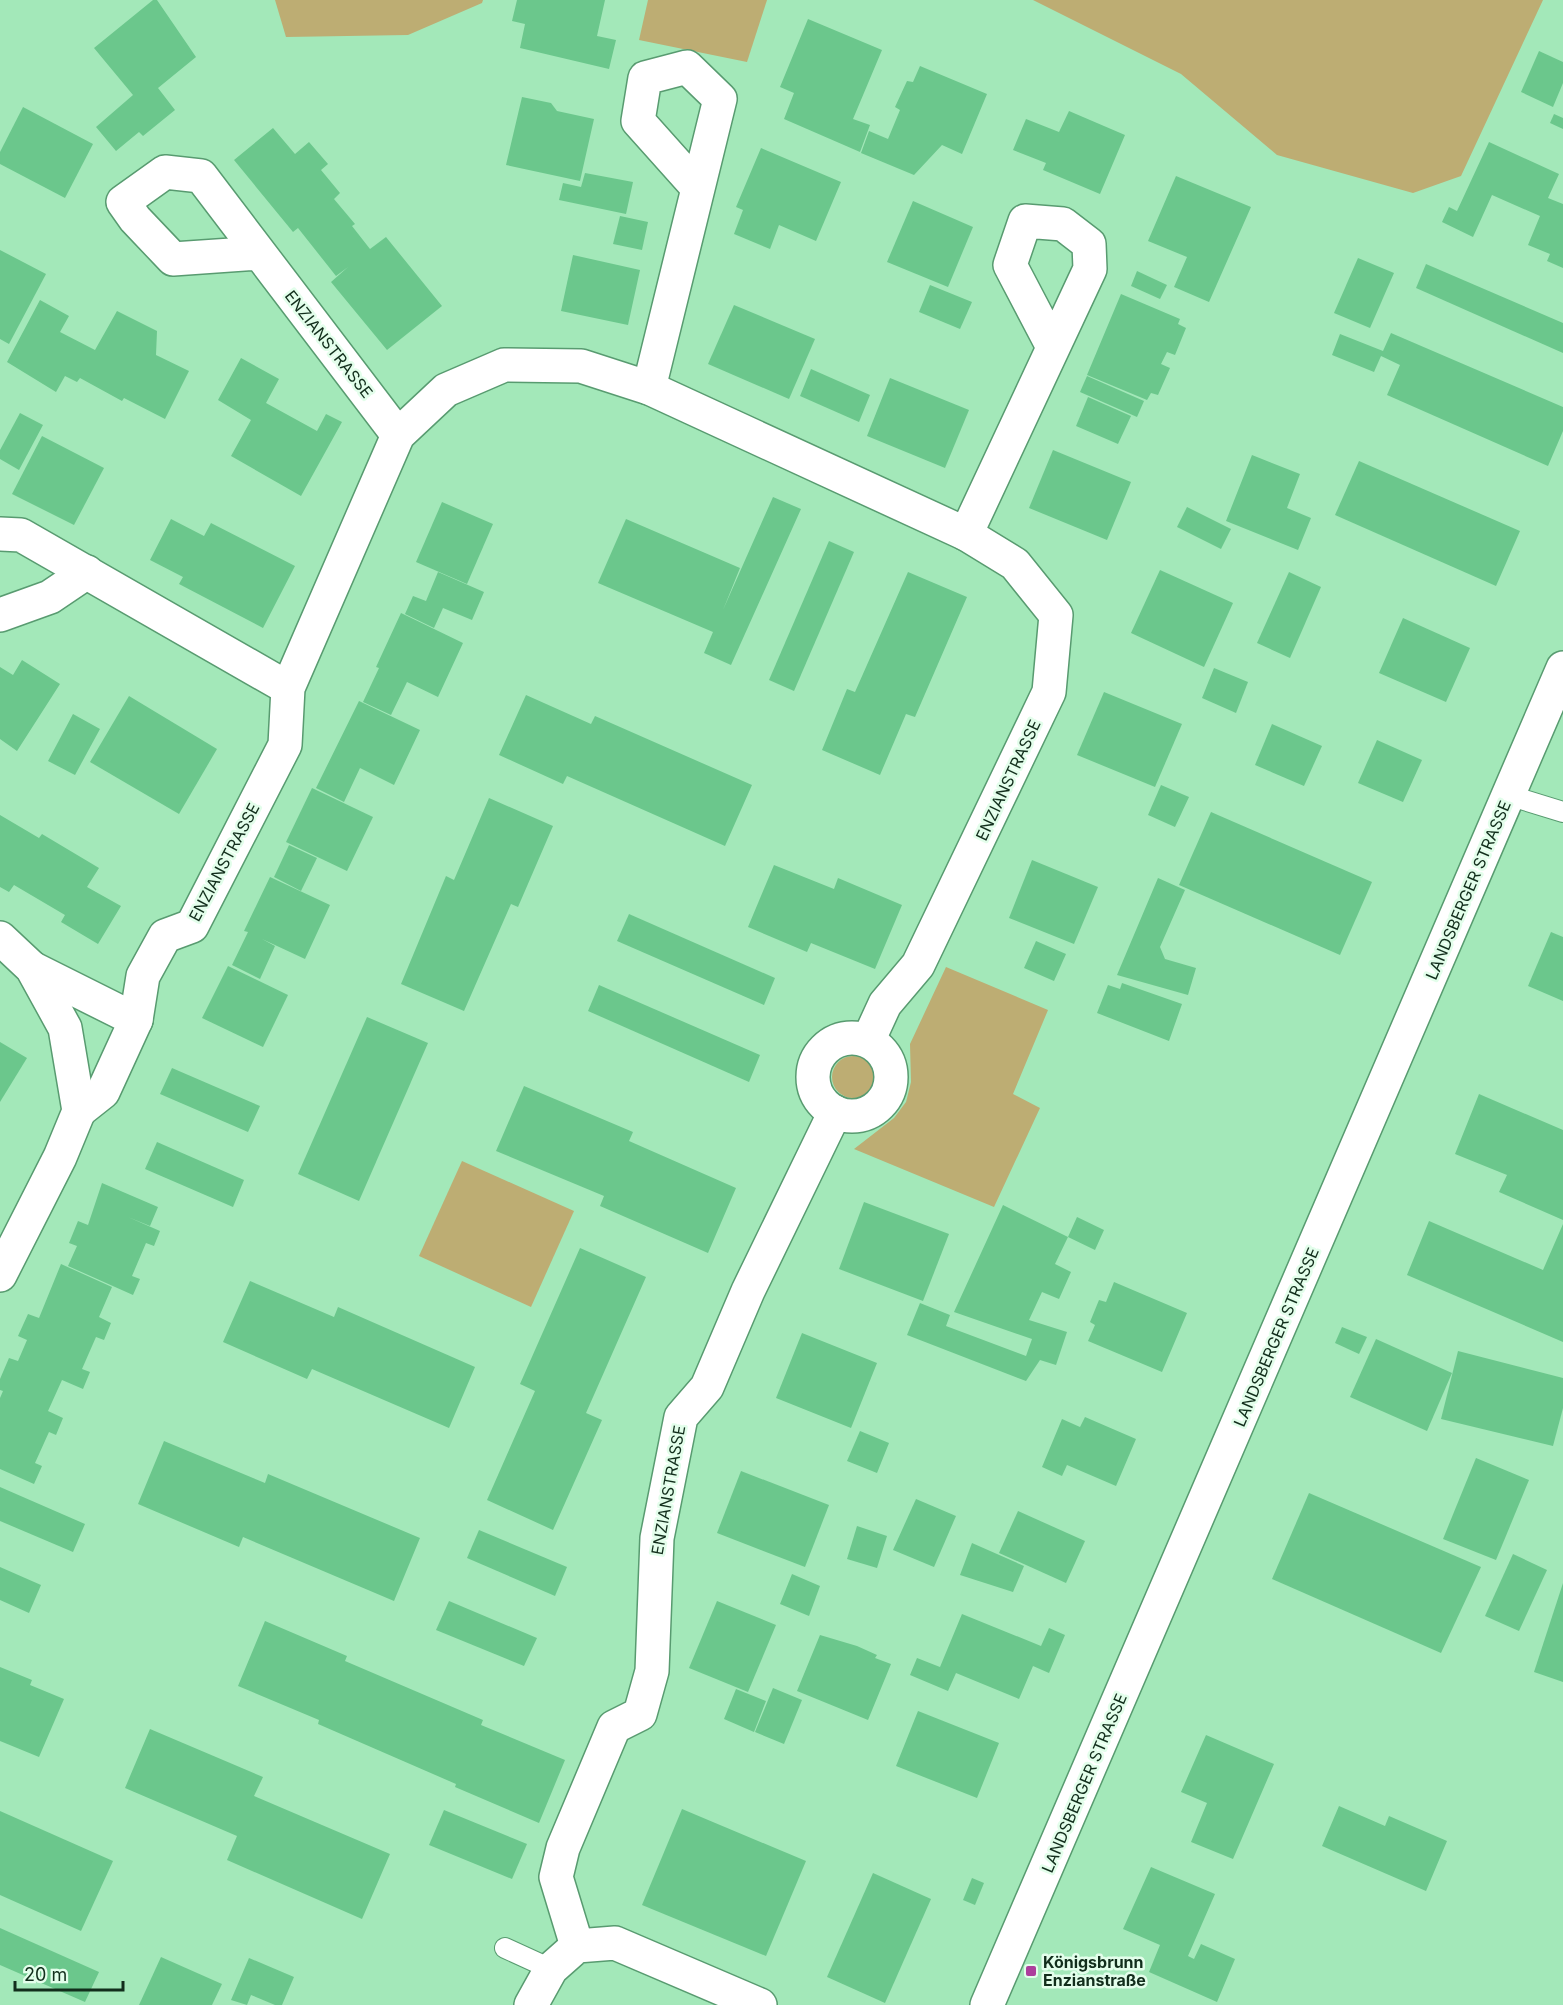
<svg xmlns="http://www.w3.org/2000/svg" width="1563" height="2005" font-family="Inter,sans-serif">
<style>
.green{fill:#bdad73}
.building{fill:#6bc78c}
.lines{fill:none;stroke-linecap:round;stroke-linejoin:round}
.lane-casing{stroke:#589b70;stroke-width:22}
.street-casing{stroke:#589b70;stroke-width:36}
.secondary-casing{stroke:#589b70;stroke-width:36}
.lane{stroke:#fff;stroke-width:20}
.street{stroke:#fff;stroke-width:33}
.secondary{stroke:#fff;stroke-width:33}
.poi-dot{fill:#ac3e9c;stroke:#e3feeb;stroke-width:2}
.labels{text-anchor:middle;stroke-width:5;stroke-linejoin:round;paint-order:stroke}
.street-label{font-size:16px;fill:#122e1c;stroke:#e3feeb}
.poi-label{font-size:16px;font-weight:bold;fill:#122e1c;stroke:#e3feeb;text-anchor:start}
</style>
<rect width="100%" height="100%" fill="#a3e8b9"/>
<g class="green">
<polygon points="275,0 483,0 482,3 408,35 286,37"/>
<polygon points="648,0 767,0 747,62 639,40"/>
<polygon points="1033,0 1543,0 1461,176 1413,193 1277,155 1181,74"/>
<polygon points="946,967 1048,1010 1013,1094 1040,1108 994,1207 854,1149 894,1118 906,1102 911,1082 910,1044"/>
<circle cx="853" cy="1077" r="21"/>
<polygon points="462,1161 574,1211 531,1307 419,1256"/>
</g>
<g class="building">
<polygon points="153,0 157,0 196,57 158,88 175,110 143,136 139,132 116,151 96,127 133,95 94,48"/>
<polygon points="517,0 605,0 597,36 616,40 609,69 520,48 525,24 512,21"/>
<polygon points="808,19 882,50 853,119 870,125 860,152 784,119 794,93 780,87"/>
<polygon points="1539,51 1563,62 1563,83 1553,107 1521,92"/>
<polygon points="920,66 987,94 962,154 942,145 914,175 861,153 869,131 888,139 900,110 895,107 907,81 913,82"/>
<polygon points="522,97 551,103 557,111 594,119 580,181 506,165"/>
<polygon points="23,107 93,144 65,198 0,164 0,152"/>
<polygon points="1069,111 1125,135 1100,194 1043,170 1046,163 1013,150 1026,119 1059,132"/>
<polygon points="1554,114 1563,118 1563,129 1550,123"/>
<polygon points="273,128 295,154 309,142 328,164 321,170 340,193 334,199 355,224 352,226 370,249 386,237 442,306 387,350 331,282 348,267 336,276 298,228 293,232 234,160"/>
<polygon points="1489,142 1559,174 1548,198 1563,204 1563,268 1547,261 1550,254 1528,245 1540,216 1492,195 1473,237 1442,222 1449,207 1457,211"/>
<polygon points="761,148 841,182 816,241 779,225 770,249 734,234 743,210 736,207"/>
<polygon points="585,173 633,182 626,214 559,200 563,183 581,187"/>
<polygon points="1176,176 1251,207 1209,302 1174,287 1187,257 1148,241"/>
<polygon points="913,201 973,227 948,287 887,262"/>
<polygon points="620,216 648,222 642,250 613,244"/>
<polygon points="0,250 46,274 9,344 0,339"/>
<polygon points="573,255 640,270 628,325 561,311"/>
<polygon points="1358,258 1394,273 1370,328 1334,313"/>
<polygon points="1426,264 1563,323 1563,353 1416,288"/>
<polygon points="1137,271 1167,285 1160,299 1131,286"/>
<polygon points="930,285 972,302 960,329 919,312"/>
<polygon points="1121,294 1180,319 1178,324 1186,328 1175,355 1167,352 1161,364 1170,368 1158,395 1151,393 1147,400 1087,375"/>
<polygon points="40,300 69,316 60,332 95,350 117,311 157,331 156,355 189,371 165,419 124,398 122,401 80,378 77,382 65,376 56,392 7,362"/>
<polygon points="734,305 815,339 789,399 708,364"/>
<polygon points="1391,333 1563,407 1563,431 1548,466 1387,395 1400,365 1381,356 1374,372 1332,355 1340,334 1383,351"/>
<polygon points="241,358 279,379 266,403 317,431 326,414 342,422 301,496 231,456 251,420 218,400"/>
<polygon points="811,369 870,395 859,422 800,396"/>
<polygon points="1087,376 1144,401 1137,417 1080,392"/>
<polygon points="890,378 969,410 945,468 867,436"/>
<polygon points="1088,397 1131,416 1118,444 1076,426"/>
<polygon points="20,413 43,425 19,470 0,459 0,450"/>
<polygon points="42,436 104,468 74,525 12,494"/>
<polygon points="1053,450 1131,482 1107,540 1029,508"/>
<polygon points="1252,455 1300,474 1287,508 1311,518 1298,550 1226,521"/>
<polygon points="1359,461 1520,531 1496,586 1335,515"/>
<polygon points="773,497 801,509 731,665 704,653 713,632 598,583 626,519 740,568 723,610"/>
<polygon points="442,502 493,524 467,584 416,562"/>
<polygon points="1187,507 1231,529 1221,549 1177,527"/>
<polygon points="171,519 204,536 211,523 295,566 263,628 179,584 183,577 150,560"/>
<polygon points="829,541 854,552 794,691 769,680"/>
<polygon points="1160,570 1233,603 1204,667 1131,633"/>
<polygon points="438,572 484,592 472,620 443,608 434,628 405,614 413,596 426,601"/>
<polygon points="908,572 967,597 915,717 906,714 880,775 822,750 847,689 855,692"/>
<polygon points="1289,572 1321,587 1290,658 1257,643"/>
<polygon points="401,613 463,643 438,697 407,682 391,715 363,702 379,668 376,667"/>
<polygon points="1403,618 1470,648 1446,702 1379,673"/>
<polygon points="22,660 60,684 17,751 0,739 0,667 13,675"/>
<polygon points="1214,668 1248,682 1236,713 1202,698"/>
<polygon points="1104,692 1182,724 1155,787 1077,755"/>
<polygon points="526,695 591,724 595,716 752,785 725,846 567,776 563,784 499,755"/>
<polygon points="129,696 217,749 179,814 90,762"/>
<polygon points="359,701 420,730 394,785 360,768 344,802 316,788"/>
<polygon points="73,714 100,729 75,775 48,761"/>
<polygon points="1272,724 1322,746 1304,786 1255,765"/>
<polygon points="1377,740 1422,760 1403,802 1358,783"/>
<polygon points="1161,785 1189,797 1175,827 1148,815"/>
<polygon points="312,788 373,817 347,871 286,842"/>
<polygon points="489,798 553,826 518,907 511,904 464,1011 401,984 446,876 454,880"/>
<polygon points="1211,812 1372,882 1340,955 1179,885"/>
<polygon points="0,815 39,838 42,834 99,868 87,887 121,906 98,944 61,922 65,915 14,885 9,892 0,887"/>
<polygon points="289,845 317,858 301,891 274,877"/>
<polygon points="1032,860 1098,887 1074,944 1009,918"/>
<polygon points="774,865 834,889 838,878 902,905 875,969 811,943 807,952 748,927"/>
<polygon points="270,877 330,905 305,959 262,939 275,946 260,979 232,965 248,932 244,931"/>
<polygon points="1158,878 1185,890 1160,947 1165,959 1196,968 1188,995 1117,975"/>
<polygon points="629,914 775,978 764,1005 617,941"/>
<polygon points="1551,932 1563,937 1563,1001 1528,986"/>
<polygon points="1036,941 1066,954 1054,981 1024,968"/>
<polygon points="228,966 288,995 263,1047 202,1018"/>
<polygon points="1122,983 1182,1004 1169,1041 1097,1013 1108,985 1120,989"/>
<polygon points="599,985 760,1055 749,1082 588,1011"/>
<polygon points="367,1017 428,1043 359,1201 298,1174"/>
<polygon points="0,1042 27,1058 0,1102"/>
<polygon points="172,1068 260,1106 248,1132 160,1094"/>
<polygon points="524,1086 633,1132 629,1141 736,1188 708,1253 600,1206 604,1196 496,1151"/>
<polygon points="1479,1094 1563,1130 1563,1220 1499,1192 1507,1175 1455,1154"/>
<polygon points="157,1142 244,1180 233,1207 145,1169"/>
<polygon points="102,1183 158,1207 150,1226 128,1217 160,1231 154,1246 146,1243 132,1276 140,1279 133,1295 68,1266 77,1246 69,1243 78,1221 88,1225"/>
<polygon points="864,1202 949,1234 923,1301 839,1269"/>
<polygon points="1003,1205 1068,1237 1077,1217 1104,1230 1095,1250 1068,1237 1055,1264 1071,1272 1059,1299 1042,1292 1029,1320 1067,1332 1056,1365 1040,1360 1026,1381 907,1335 920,1303 950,1315 946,1326 1026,1356 1032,1339 954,1312"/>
<polygon points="1429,1221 1543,1270 1563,1224 1563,1342 1407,1275"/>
<polygon points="580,1248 646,1277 586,1413 602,1420 553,1530 487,1500 535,1391 520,1384"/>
<polygon points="61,1264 112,1287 99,1317 111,1323 104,1340 96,1337 82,1369 90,1372 83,1389 62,1380 48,1411 63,1418 56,1435 49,1432 35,1463 42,1466 34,1484 0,1469 0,1398 3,1391 0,1390 0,1379 9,1358 18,1361 27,1340 18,1336 28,1314 39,1318"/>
<polygon points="250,1281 334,1317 338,1307 475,1367 449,1428 312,1369 307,1379 223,1342"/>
<polygon points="1114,1282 1187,1313 1162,1372 1088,1341 1095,1325 1090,1322 1099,1300 1106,1302"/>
<polygon points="1342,1327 1367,1337 1359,1354 1335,1343"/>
<polygon points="802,1333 877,1363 851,1428 776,1398"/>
<polygon points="1376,1339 1452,1373 1427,1431 1350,1397"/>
<polygon points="1458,1351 1563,1378 1563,1408 1553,1446 1441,1419"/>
<polygon points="1085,1417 1136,1439 1116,1486 1067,1465 1062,1476 1042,1467 1062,1419 1080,1427"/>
<polygon points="860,1431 889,1443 877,1473 847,1461"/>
<polygon points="164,1441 265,1483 268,1474 420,1538 394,1601 243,1537 239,1547 138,1504"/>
<polygon points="1476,1458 1529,1480 1496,1560 1443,1539"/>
<polygon points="741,1471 829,1505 805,1567 717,1533"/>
<polygon points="0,1487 85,1524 73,1552 0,1521"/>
<polygon points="1309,1493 1481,1567 1441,1653 1272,1579"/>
<polygon points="916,1499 956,1516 934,1567 893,1550"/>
<polygon points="1018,1511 1085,1541 1066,1583 999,1553"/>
<polygon points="857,1526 887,1536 877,1568 847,1559"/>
<polygon points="479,1530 567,1567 555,1596 467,1558"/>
<polygon points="972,1543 1024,1566 1013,1592 960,1575"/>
<polygon points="1513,1554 1547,1570 1519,1631 1485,1616"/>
<polygon points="0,1567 41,1585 29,1613 0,1600"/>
<polygon points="792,1574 820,1586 809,1616 780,1604"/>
<polygon points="1563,1583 1563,1682 1534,1672"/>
<polygon points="449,1601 537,1638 524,1666 436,1630"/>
<polygon points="717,1601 776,1625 748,1692 689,1668"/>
<polygon points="962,1614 1041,1646 1049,1628 1065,1635 1049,1673 1033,1666 1019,1699 956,1673 948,1691 910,1675 917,1658 940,1667"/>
<polygon points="265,1621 347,1656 345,1661 483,1720 481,1725 565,1760 539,1823 455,1787 456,1784 318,1724 319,1720 238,1686"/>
<polygon points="820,1635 857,1646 877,1655 875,1658 891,1664 868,1720 797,1691"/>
<polygon points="0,1667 32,1680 30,1685 64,1699 39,1757 0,1741"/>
<polygon points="773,1688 802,1700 784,1744 755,1732"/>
<polygon points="736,1689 766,1701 754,1732 724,1719"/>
<polygon points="918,1711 999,1743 977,1798 896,1766"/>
<polygon points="150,1729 263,1777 254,1796 390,1854 362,1919 227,1860 237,1836 125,1788"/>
<polygon points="1206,1735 1274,1764 1233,1859 1191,1842 1207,1803 1181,1792"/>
<polygon points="1339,1806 1385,1826 1389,1816 1447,1841 1426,1891 1322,1846"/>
<polygon points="682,1809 806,1861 766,1956 642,1905"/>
<polygon points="444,1810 527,1844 512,1879 429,1845"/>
<polygon points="0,1811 113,1861 81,1931 0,1895"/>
<polygon points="1151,1867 1215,1894 1188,1956 1194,1959 1201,1944 1235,1959 1217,2002 1149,1972 1160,1945 1123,1929"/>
<polygon points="873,1873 931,1899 885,2003 827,1977"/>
<polygon points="972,1878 984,1883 975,1905 963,1900"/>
<polygon points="0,1928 99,1972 85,2002 0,1965"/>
<polygon points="161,1957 222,1984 212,2005 139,2005"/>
<polygon points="249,1958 294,1977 282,2005 275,2005 251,1995 247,2005 231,2000"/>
</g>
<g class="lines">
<defs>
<g id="lane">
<polyline points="1508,795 1563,812"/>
<polyline points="505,1948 551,1969"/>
</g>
<g id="street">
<polyline points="259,253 173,259 135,219 123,202 165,172 201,176 398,435"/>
<polyline points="649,388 720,99 687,67 645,78 638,121 697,187"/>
<polyline points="0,534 21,535 288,688"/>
<polyline points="966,534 1090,269 1089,244 1063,224 1025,221 1010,265 1053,347"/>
<polyline points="0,615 50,597 87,572"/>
<polyline points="0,938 32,968 65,1028 79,1111 60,1157 0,1275"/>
<polyline points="32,968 136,1020 103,1092 79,1111"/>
<polyline points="136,1020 143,976 165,936 192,926 285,745 288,688 398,435 446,390 504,365 581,366 649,388 966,534 1015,564 1056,615 1049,692 918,965 885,1004 868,1041"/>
<circle cx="852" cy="1077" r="39"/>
<polyline points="577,1946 556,1877 563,1848 614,1727 640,1714 652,1671 657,1538 681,1417 707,1387 748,1291 835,1112"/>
<polyline points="531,2005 551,1969 577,1946 615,1943 760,2005"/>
</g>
<polyline id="secondary" points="987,2005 1563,668"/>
</defs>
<use href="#lane" class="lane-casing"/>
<use href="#street" class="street-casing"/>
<use href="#secondary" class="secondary-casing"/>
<use href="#lane" class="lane"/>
<use href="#street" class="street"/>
<use href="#secondary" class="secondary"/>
</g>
<rect class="poi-dot" x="1025" y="1965" width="12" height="12" rx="3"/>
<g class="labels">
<g class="street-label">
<text transform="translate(329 344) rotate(52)" y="6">ENZIANSTRASSE</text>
<text transform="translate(1008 780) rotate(-65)" y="6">ENZIANSTRASSE</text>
<text transform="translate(224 862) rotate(-62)" y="6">ENZIANSTRASSE</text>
<text transform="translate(1468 890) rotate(-67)" y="6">LANDSBERGER STRASSE</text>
<text transform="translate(1276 1337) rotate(-67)" y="6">LANDSBERGER STRASSE</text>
<text transform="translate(668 1490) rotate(-80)" y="6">ENZIANSTRASSE</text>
<text transform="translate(1084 1783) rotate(-67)" y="6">LANDSBERGER STRASSE</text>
</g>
<g class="poi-label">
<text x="1043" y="1968">Königsbrunn<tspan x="1043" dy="18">Enzianstraße</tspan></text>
</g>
</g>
<path d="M15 1981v9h108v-9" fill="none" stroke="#122e1c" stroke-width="3"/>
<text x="24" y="1981" font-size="18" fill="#122e1c" stroke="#e3feeb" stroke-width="4.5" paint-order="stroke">20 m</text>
</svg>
